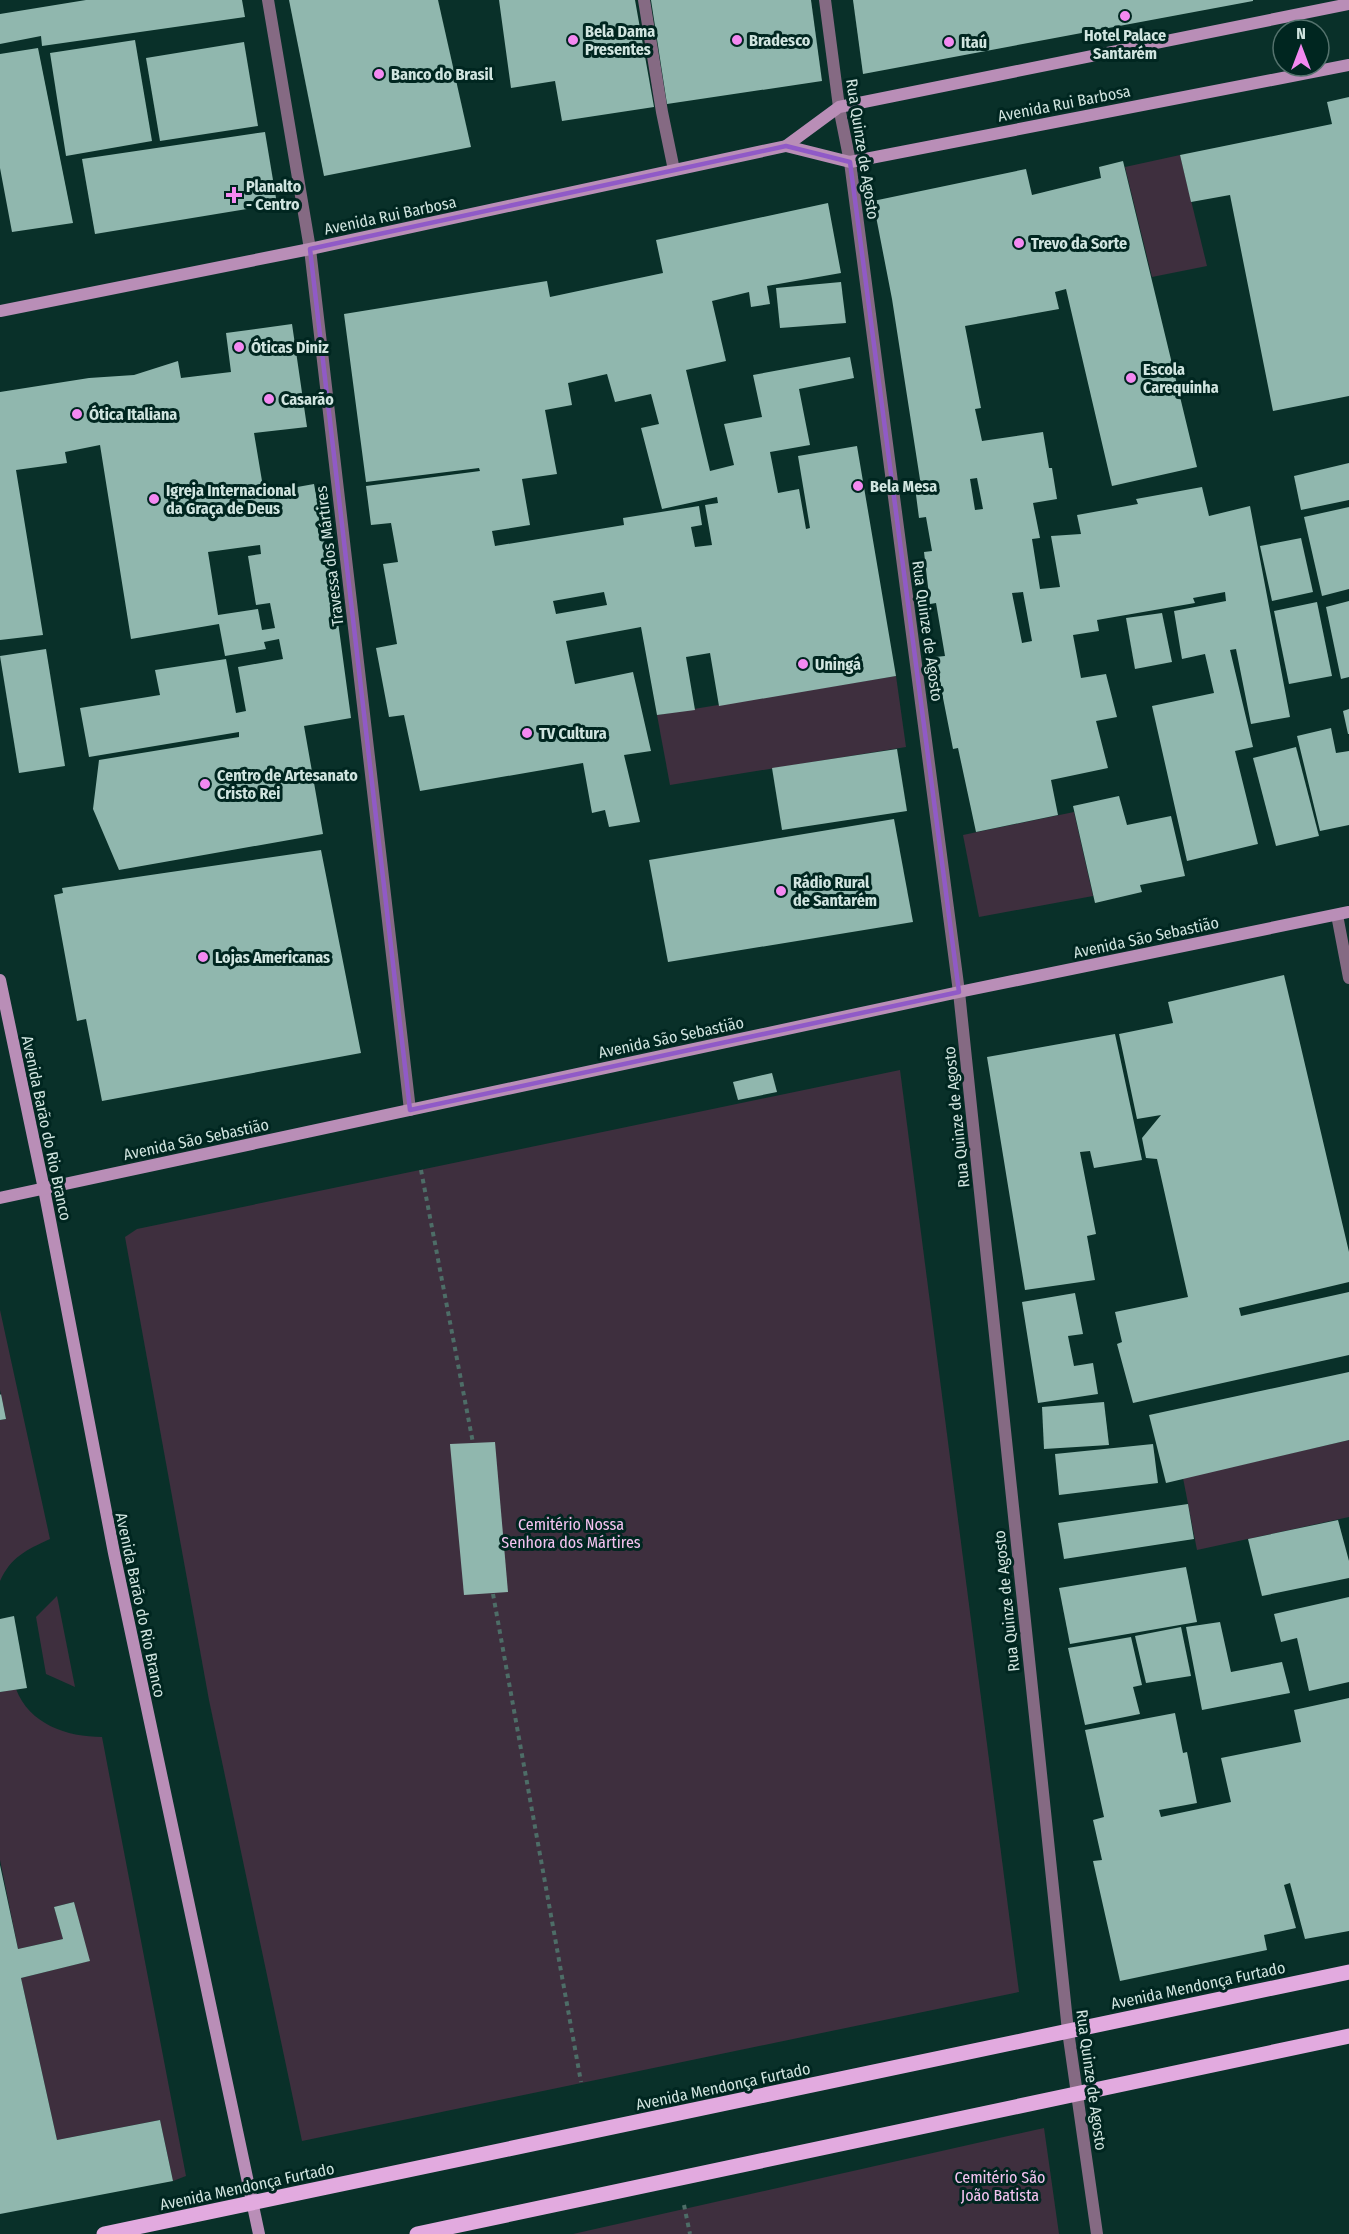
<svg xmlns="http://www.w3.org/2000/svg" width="1349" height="2234" font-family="'Fira Sans Condensed',sans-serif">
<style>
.green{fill:#3e2f3e}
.building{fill:#90b7ae;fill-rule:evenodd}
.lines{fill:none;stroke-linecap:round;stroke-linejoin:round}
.path{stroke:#4d6d67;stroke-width:4;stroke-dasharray:4.5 4.5;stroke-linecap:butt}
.service{stroke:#856a83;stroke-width:12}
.minor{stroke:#856a83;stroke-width:12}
.tertiary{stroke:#856a83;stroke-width:12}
.secondary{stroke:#b98eb7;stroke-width:12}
.primary{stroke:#e2aadf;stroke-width:15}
.marked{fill:none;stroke:#905ac7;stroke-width:4.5;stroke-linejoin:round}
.poi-dot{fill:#f389f1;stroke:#002620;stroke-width:2}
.labels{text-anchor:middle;stroke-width:6;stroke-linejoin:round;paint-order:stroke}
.poi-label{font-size:16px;font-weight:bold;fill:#d1e5e0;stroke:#002620;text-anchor:start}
.street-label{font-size:16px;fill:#d1e5e0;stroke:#002620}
.park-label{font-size:16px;fill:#f4c3f1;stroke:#002620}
</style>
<rect width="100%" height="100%" fill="#093029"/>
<g class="green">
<polygon points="1180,155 1207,266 1152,277 1125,167"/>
<polygon points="896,676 906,747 670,785 657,715"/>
<polygon points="1074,812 1093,896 979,917 963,835"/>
<polygon points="900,1070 1019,1992 302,2141 209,1700 125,1237 137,1229"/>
<path d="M 0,1310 L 50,1539 C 26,1550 11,1557 0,1581 L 0,1420 L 6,1419 L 0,1390 Z"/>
<polygon points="1349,1440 1349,1517 1197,1550 1183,1478"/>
<polygon points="57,1596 75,1687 46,1674 36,1617"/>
<path d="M 16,1689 C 29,1724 67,1737 102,1737 L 186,2176 L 173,2181 L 160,2120 L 57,2140 L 21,1978 L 89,1961 L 74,1902 L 54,1907 L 63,1939 L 18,1949 L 0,1860 L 0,1692 Z"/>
<polygon points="1044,2128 1059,2234 573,2234"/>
</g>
<g class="building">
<polygon points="86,0 242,0 245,17 42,46 41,36 0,44 0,14"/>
<polygon points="289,0 438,0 471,147 324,176"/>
<polygon points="499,0 635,0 654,107 562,121 555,81 511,88"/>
<polygon points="651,0 811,0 822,81 667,104"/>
<polygon points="853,0 1253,0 1253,1 863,74"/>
<polygon points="135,40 152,141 66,156 50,53"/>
<polygon points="244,42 258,126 160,141 146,58"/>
<polygon points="38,48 73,223 12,232 0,168 0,54"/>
<polygon points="1349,97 1349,396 1273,411 1230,195 1191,202 1180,155 1332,124 1327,102"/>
<polygon points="265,132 277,204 95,234 82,159"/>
<path d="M 1123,161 L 1197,467 L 1112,486 L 1066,289 L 1055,292 L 1059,309 L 965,326 L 981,408 L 975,409 L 982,441 L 1043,432 L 1049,468 L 1052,468 L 1057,499 L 1033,503 L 1040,538 L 1032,539 L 1040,589 L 1060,587 L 1051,536 L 1081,534 L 1077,515 L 1138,504 L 1136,499 L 1202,487 L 1209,516 L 1250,506 L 1290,717 L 1251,724 L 1236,649 L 1230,650 L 1253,747 L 1235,751 L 1258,844 L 1187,861 L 1152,706 L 1214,693 L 1205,654 L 1182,659 L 1174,611 L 1226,601 L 1225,592 L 1193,598 L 1195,603 L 1097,620 L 1099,631 L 1073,635 L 1081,678 L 1106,674 L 1117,717 L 1096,721 L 1108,768 L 1051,780 L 1058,815 L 976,832 L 958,748 L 953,749 L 935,657 L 945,656 L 936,603 L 930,604 L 924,552 L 932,551 L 926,517 L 919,518 L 915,487 L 921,486 L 892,299 L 873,201 L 1026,169 L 1032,195 L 1101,178 L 1099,167 ZM 977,478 L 983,509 L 975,510 L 970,479 ZM 1023,592 L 1032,641 L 1022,643 L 1012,593 Z"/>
<path d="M 828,203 L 841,273 L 767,286 L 770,304 L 751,307 L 749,292 L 712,301 L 726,361 L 686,370 L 710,471 L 734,465 L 724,424 L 762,417 L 753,375 L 850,357 L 854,378 L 799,389 L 810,445 L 770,452 L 778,493 L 799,489 L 806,529 L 810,528 L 798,456 L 857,446 L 896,676 L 719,706 L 710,653 L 686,657 L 695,710 L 657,715 L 641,627 L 566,641 L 575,684 L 633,672 L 651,751 L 624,755 L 640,822 L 609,827 L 605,810 L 592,813 L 583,763 L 420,791 L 404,715 L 389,717 L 376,648 L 397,644 L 383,564 L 398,562 L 391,523 L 371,525 L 366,486 L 480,471 L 479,468 L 366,482 L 344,314 L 547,281 L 550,297 L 663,273 L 656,240 ZM 607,374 L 615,402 L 651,394 L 659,424 L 641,428 L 662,509 L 717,497 L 718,503 L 705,505 L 712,545 L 695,547 L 691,527 L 702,525 L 699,506 L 623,518 L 624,525 L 495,546 L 492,531 L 530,525 L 522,479 L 557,474 L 545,410 L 572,405 L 568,383 ZM 604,592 L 607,605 L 556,614 L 553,601 Z"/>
<polygon points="841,282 846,323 780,328 776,288"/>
<path d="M 292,324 L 307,427 L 254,433 L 264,493 L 314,484 L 334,592 L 351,718 L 304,726 L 323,834 L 119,870 L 93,809 L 99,760 L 239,737 L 239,732 L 89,757 L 80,708 L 160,695 L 155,670 L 226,659 L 236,713 L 246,711 L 238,667 L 283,659 L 279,639 L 264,642 L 266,649 L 225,656 L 219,624 L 131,639 L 100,445 L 65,452 L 67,463 L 16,470 L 43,635 L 0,640 L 0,392 L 89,378 L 134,375 L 178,361 L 181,378 L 231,372 L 226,333 ZM 260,545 L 261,554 L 248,556 L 256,605 L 270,603 L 275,628 L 262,630 L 258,609 L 218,615 L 208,552 Z"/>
<polygon points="1349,463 1349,500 1301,510 1294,476"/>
<polygon points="1349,507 1349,589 1322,596 1304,517"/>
<polygon points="1301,538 1313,592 1272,601 1260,546"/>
<polygon points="1349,601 1349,677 1341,679 1326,607"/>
<polygon points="1317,602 1332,676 1289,684 1274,611"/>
<polygon points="1162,613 1172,662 1135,669 1126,618"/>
<polygon points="46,649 65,766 19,773 0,656"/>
<polygon points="1349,709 1349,734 1348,734 1343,711"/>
<polygon points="1331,728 1336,753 1349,751 1349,825 1320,831 1297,736"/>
<polygon points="1296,747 1319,836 1276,846 1253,758"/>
<polygon points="897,749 907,811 782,830 772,768"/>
<polygon points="1119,796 1127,825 1171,816 1185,876 1140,885 1142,892 1095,903 1073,806"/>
<polygon points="894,819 913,922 668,962 649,860"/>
<polygon points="321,850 361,1053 102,1101 86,1019 77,1021 54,895 63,893 62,888"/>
<polygon points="1284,975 1349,1252 1349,1282 1239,1308 1241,1316 1349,1292 1349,1355 1133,1403 1117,1344 1122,1342 1115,1312 1188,1297 1157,1159 1146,1158 1142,1138 1161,1115 1137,1119 1119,1034 1173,1023 1168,1002"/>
<polygon points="1115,1034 1142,1160 1094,1168 1090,1151 1080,1152 1096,1234 1087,1236 1095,1280 1025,1290 987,1057"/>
<polygon points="772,1073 777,1092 738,1100 733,1082"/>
<polygon points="1075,1293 1083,1334 1068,1336 1074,1366 1093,1363 1098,1394 1038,1403 1022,1302"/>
<polygon points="1349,1372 1349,1440 1166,1483 1149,1415"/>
<polygon points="1,1394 6,1419 0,1420 0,1395"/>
<polygon points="1104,1402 1109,1445 1044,1449 1042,1407"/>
<polygon points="495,1442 508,1592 464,1595 450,1444"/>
<polygon points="1153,1444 1158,1483 1059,1495 1055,1454"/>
<polygon points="1188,1504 1194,1539 1064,1559 1058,1523"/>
<polygon points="1338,1520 1349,1561 1349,1578 1262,1596 1248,1539"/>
<polygon points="1186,1567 1197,1622 1070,1644 1059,1588"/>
<polygon points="1349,1597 1349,1682 1309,1691 1297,1638 1281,1642 1274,1614"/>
<polygon points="14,1616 27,1688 0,1692 0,1619"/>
<polygon points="1220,1622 1231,1672 1282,1662 1290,1693 1202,1710 1186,1627"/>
<polygon points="1181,1627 1191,1676 1146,1683 1135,1636"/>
<polygon points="1131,1637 1142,1685 1133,1687 1140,1714 1085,1725 1068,1648"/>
<polygon points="1349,1698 1349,1931 1305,1939 1290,1883 1284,1885 1296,1928 1264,1935 1267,1950 1120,1981 1093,1861 1102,1860 1093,1820 1104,1817 1085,1730 1175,1713 1183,1753 1187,1752 1197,1803 1159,1810 1161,1817 1231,1802 1221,1758 1301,1742 1294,1710"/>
<polygon points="0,1865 18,1949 63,1939 54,1907 74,1902 90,1961 21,1978 57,2140 160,2120 173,2181 0,2214"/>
</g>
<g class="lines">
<g class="path">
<polyline points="421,1170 473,1443"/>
<polyline points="493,1594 581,2082"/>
<polyline points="684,2205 690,2234"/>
</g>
<polyline class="service" points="644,0 662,112 674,170"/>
<g class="minor">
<polyline points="268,0 310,249 410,1110"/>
<polyline points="825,0 839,107 850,162 959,992"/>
<polyline points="1337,915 1349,978"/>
</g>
<polyline class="tertiary" points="959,992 1068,2031 1097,2234"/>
<g class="secondary">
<polyline points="786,146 850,162 1349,65"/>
<polyline points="0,311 310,249 786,146 839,107 1349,4"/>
<polyline points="0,980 44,1189 114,1553 259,2234"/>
<polyline points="0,1198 959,992 1349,912"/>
</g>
<g class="primary">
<polyline points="104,2234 1349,1972"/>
<polyline points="417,2234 1349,2036"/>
</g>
</g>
<path class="marked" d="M 786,146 L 850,162 L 959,992 L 410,1110 L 310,249 Z"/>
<g class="poi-dot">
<circle cx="1125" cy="16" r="6"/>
<circle cx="573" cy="40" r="6"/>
<circle cx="737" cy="40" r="6"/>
<circle cx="949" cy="42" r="6"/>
<circle cx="379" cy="74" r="6"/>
<path d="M231 186h6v6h6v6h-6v6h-6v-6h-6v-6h6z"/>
<circle cx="1019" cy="243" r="6"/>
<circle cx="239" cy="347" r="6"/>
<circle cx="1131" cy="378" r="6"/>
<circle cx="269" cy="399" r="6"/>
<circle cx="77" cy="414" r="6"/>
<circle cx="858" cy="486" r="6"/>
<circle cx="154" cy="499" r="6"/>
<circle cx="803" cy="664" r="6"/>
<circle cx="527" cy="733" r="6"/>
<circle cx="205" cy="784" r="6"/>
<circle cx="781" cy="891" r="6"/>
<circle cx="203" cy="957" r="6"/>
</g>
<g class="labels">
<g class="poi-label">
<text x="585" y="37">Bela Dama<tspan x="585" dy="18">Presentes</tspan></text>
<text x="1125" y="41" text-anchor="middle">Hotel Palace<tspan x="1125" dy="18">Santarém</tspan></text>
<text x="749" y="46">Bradesco</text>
<text x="961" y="48">Itaú</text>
<text x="391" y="80">Banco do Brasil</text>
<text x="246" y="192">Planalto<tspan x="246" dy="18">- Centro</tspan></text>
<text x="1031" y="249">Trevo da Sorte</text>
<text x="251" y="353">Óticas Diniz</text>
<text x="1143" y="375">Escola<tspan x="1143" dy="18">Carequinha</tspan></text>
<text x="281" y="405">Casarão</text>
<text x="89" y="420">Ótica Italiana</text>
<text x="870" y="492">Bela Mesa</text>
<text x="166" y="496">Igreja Internacional<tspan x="166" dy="18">da Graça de Deus</tspan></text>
<text x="815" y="670">Uningá</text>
<text x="539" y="739">TV Cultura</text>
<text x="217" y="781">Centro de Artesanato<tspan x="217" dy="18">Cristo Rei</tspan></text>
<text x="793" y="888">Rádio Rural<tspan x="793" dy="18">de Santarém</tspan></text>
<text x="215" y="963">Lojas Americanas</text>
</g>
<g class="street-label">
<text transform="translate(1064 103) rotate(-11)" y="6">Avenida Rui Barbosa</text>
<text transform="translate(863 149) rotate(81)" y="6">Rua Quinze de Agosto</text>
<text transform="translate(390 215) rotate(-12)" y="6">Avenida Rui Barbosa</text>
<text transform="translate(329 556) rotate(-97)" y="6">Travessa dos Mártires</text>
<text transform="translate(928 631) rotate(82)" y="6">Rua Quinze de Agosto</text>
<text transform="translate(1146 937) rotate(-12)" y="6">Avenida São Sebastião</text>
<text transform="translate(671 1037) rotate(-12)" y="6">Avenida São Sebastião</text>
<text transform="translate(956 1117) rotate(-96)" y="6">Rua Quinze de Agosto</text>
<text transform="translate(47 1128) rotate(78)" y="6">Avenida Barão do Rio Branco</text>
<text transform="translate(196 1139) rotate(-12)" y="6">Avenida São Sebastião</text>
<text transform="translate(1006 1601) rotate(-96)" y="6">Rua Quinze de Agosto</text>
<text transform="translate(141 1605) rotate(78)" y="6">Avenida Barão do Rio Branco</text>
<text transform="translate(1198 1985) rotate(-12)" y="6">Avenida Mendonça Furtado</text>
<text transform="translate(1092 2080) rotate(82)" y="6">Rua Quinze de Agosto</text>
<text transform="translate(723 2086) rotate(-12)" y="6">Avenida Mendonça Furtado</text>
<text transform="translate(247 2186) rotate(-12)" y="6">Avenida Mendonça Furtado</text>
</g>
<g class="park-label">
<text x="571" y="1530">Cemitério Nossa<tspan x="571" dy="18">Senhora dos Mártires</tspan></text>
<text x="1000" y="2183">Cemitério São<tspan x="1000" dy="18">João Batista</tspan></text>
</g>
</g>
<g transform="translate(1301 48)"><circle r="28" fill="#002620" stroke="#54726d" stroke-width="1.5"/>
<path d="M0-4.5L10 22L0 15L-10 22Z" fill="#f389f1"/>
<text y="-9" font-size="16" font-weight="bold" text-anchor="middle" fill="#d1e5e0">N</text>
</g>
</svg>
